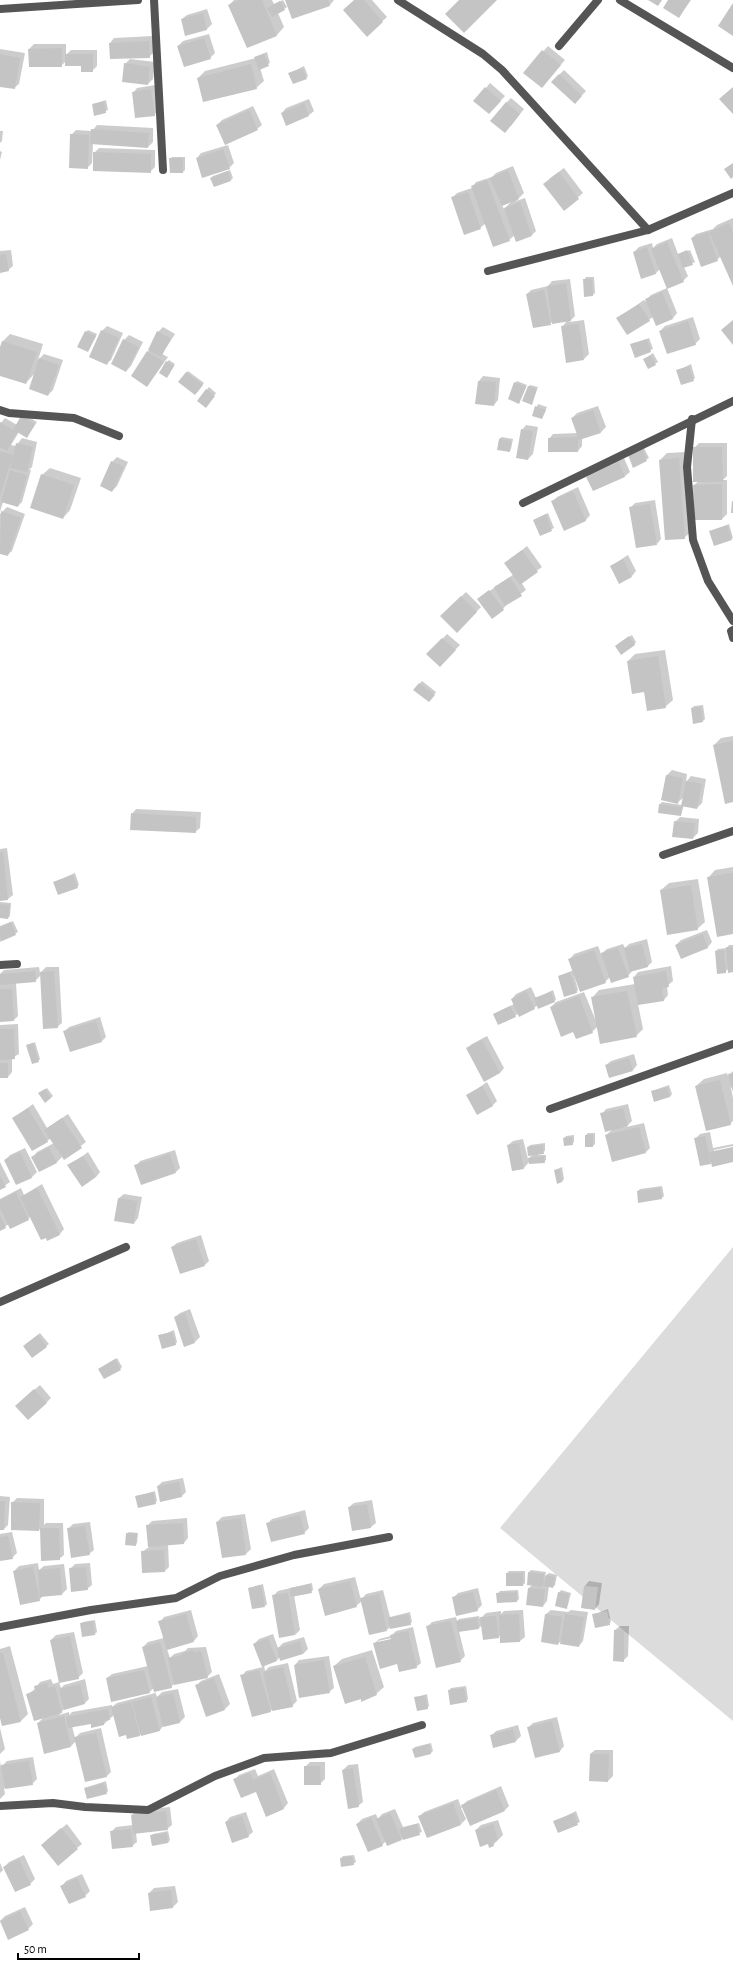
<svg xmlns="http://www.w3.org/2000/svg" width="733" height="1977" font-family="'Alegreya Sans',sans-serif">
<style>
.green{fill:#dcdcdc}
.shadow{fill:#0003;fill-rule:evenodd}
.building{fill:#c4c4c4}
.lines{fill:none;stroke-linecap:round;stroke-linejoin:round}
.minor{stroke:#555;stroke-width:8}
.tertiary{stroke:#555;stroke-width:8}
</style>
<rect width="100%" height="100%" fill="#fff"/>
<polygon class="green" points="733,1247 733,1721 500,1528"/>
<g class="shadow">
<polygon points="234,0 272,0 274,4 283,0 287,7 278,13 284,27 277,35 248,47 229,5"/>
<polygon points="286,0 334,0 330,5 293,18"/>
<polygon points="355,0 372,0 387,17 367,35"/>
<polygon points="669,0 691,0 679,17"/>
<polygon points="207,9 212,24 207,29 186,35 182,19 187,15"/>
<polygon points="209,34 215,53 210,58 178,46 183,41"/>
<polygon points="153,36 154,52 149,57 110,43 114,38"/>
<polygon points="34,44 66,44 66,55 71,50 97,50 97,66 92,71 82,65 66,61 61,66 29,49"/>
<polygon points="548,46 565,60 546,82 525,73"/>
<polygon points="0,49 25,53 19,84 14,88 0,86"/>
<polygon points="267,52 270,63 260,68 264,81 256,88 198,78 205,71 256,58 257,56"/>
<polygon points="130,59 155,62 153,79 148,84 125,64"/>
<polygon points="304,66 308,76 306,78 289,74"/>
<polygon points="564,70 586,91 575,103 552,82"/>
<polygon points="490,83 505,96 494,108 486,88"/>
<polygon points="155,85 159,110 154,115 133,93 137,88"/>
<polygon points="511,98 524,109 510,127 506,103"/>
<polygon points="309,99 314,111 309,115 286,124 282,113 286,108"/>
<polygon points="106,100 108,110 95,115 93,105"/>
<polygon points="253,106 262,125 257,129 217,125 222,120"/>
<polygon points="97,125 153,128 153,142 148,147 93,143 92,163 87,168 71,135 76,130 92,131"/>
<polygon points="0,131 3,131 2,141 0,143"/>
<polygon points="228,145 234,163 229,168 197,158 201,153"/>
<polygon points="99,148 155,150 155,167 150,172 94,153"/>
<polygon points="0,151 2,152 0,160"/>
<polygon points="172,157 185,157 185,170 183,172 170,159"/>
<path d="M 513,166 L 524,193 L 516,201 L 525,198 L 536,231 L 532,235 L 515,235 L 509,240 L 486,223 L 480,228 L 452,198 L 457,193 L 472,188 L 476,182 L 492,177 L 496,173 ZM 513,200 L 504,209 L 502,205 Z"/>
<polygon points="564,168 583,193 564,209 549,179"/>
<polygon points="230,170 233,178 231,180 214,186 211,178 213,176"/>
<polygon points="733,218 733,283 721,256 717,260 692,238 696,234 713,229 717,225"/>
<polygon points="672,238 678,254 690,250 695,262 684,267 688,276 683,281 660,269 655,274 634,252 639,247 652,243 653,248 657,244"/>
<polygon points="11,250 13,266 8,270 0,272 0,251"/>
<polygon points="586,277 594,277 595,293 593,295 584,280"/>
<polygon points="570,279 575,316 569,322 584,320 589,354 584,359 562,327 567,321 553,321 550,324 527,294 531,290 548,286 552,281"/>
<polygon points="667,288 677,313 673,318 657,324 653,317 628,334 618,318 644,300 648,303 646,300 651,295"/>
<polygon points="693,317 700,339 695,344 660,331 665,326"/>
<polygon points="107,326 123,333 111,360 106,364 90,357 102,331"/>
<polygon points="163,327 175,334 162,354 168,357 147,386 148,352 158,332"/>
<polygon points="88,330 97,334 88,351 86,332"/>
<polygon points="10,334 43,344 38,360 44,354 63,360 53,390 48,395 34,374 26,383 0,375 0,350 3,341"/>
<polygon points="129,335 143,342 131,366 126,371 124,340"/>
<polygon points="649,338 653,349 635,357 631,345"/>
<polygon points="653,353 658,362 649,367 645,359"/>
<polygon points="169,360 175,364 169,374 167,362"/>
<polygon points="691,364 695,378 693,380 677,371"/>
<polygon points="188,371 204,383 197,392 186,373"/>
<polygon points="483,376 500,378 498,400 494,405 479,381"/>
<polygon points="517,381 527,385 519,403 515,383"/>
<polygon points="530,385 538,387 531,403 528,387"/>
<polygon points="209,387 216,393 208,404 198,400"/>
<polygon points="538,404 547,407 542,418 533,415"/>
<polygon points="598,406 606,427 601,432 582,438 582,446 578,451 549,439 553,434 578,433 572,418 577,413"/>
<polygon points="24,414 37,422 27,437 19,432 11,445 16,446 22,438 37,442 32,467 29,470 31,470 22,502 18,506 3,502 0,512 0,424 5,418 17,425"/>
<polygon points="526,425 538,427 533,454 528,459 522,430"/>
<polygon points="502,437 513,439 511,449 509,451 499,439"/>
<polygon points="699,443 727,443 727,476 723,480 727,480 727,514 722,519 695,519 694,485 699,481 694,448"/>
<polygon points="644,448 649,458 633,466 629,455"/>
<polygon points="686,452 692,531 684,538 660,460 667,453"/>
<polygon points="117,457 128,462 117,486 112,491 112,462"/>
<polygon points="624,458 630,472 625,476 593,490 587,477 592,472"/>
<polygon points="50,468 81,478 70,510 63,518 42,475"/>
<polygon points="578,487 590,515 586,520 564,530 552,502 557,497"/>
<polygon points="655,500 661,539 657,544 630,508 635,503"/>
<polygon points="7,507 25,514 12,551 7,555 0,553 0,514"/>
<polygon points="548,513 554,528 540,535 534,520"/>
<polygon points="729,524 733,538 715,545 711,532"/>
<polygon points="527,546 542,567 521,582 526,590 507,604 503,609 478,599 514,574 506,563"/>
<polygon points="628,555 636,571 632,576 611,566"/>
<polygon points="466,592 481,607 457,632 441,616"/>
<polygon points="447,634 460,645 440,665 428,654"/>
<polygon points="632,635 636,642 634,645 618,644"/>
<polygon points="665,650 673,700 665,707 645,691 628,661 635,654"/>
<polygon points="422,681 436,692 431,699 415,689"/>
<polygon points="703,705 705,719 703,721 692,708 694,706"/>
<polygon points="733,736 733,801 714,745 721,738"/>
<polygon points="672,770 687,774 686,782 691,776 706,779 702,803 697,808 684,805 681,815 660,804 662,802 682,805 684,797 677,803 662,800 667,775"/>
<polygon points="136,809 201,812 200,828 195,832 132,814"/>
<polygon points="680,817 699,819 698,833 693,838 675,822"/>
<polygon points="7,848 13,895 8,899 0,900 0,849"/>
<polygon points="733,867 733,933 708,878 715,870"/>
<polygon points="75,873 79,885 77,887 54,882"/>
<polygon points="698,879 705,922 697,929 661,890 669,883"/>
<polygon points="0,902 11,903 10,916 8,918 0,917"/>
<polygon points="13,921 18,932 0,942 0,926"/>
<polygon points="707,930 712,942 708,947 681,958 676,945 681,940"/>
<polygon points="647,939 652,962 648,966 633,970 628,976 610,977 605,982 575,975 574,975 578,990 576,993 559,976 574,970 570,959 574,954 598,946 601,954 607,949 623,944 625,948 629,944"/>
<polygon points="729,945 733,945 733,971 729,968 725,972 716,951 718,949 727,948"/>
<polygon points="671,966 673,981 667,986 668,995 664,1000 638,1004 643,1029 636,1036 598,1026 592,1032 574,1031 551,1007 556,1002 584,992 598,1026 592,998 599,990 635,984 634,977 638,972"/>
<polygon points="39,967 40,973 46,967 59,967 62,1023 57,1027 41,975 35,981 16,983 18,1016 14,1020 0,1021 0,974 4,970"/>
<polygon points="531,987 536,998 553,990 556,999 554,1002 538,1005 534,1008 519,1013 515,1016 494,1014 514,1004 512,999 516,994"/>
<polygon points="100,1017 106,1037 102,1041 65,1031 69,1027"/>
<polygon points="18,1024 19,1054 12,1058 12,1072 8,1077 0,1077 0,1025"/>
<polygon points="487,1036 504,1068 500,1073 467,1048 472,1044"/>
<polygon points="35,1042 40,1059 38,1061 27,1045"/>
<polygon points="634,1054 637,1065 633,1070 606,1065 611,1061"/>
<polygon points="733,1071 733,1090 732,1087 731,1088 733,1098 733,1121 730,1124 696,1086 704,1079 727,1073 728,1076"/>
<polygon points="487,1082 497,1101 492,1106 467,1096"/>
<polygon points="669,1085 672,1094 670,1097 652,1091"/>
<polygon points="47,1088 53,1096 51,1098 42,1091"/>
<polygon points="33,1104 47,1128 68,1114 86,1142 65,1158 60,1153 62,1157 57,1162 40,1171 33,1157 37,1152 54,1143 51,1138 47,1141 14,1118"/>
<polygon points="628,1104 632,1121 626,1127 644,1123 650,1148 645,1153 606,1135 613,1129 602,1114 606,1109"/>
<polygon points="710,1132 713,1148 733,1144 733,1146 714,1150 714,1152 733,1148 733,1161 712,1161 710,1163 695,1139 700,1134"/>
<polygon points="588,1133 595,1133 595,1144 593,1146 586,1135"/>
<polygon points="574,1135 574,1142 572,1144 564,1138 566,1136"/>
<polygon points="523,1139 528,1159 533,1154 528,1147 530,1145 545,1143 545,1151 537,1153 538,1155 546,1155 546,1160 544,1162 529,1162 524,1168 508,1145 513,1141"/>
<polygon points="25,1148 37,1172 32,1177 17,1184 5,1160 10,1155"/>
<polygon points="175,1150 180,1168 176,1172 136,1166 140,1161"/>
<polygon points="88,1152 100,1172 96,1177 69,1166"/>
<polygon points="0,1162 10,1182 0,1189"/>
<polygon points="562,1167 564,1179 562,1182 555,1170"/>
<polygon points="42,1184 64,1229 60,1234 48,1240 31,1216 28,1219 9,1224 0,1230 0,1199 21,1188 24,1195"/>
<polygon points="662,1186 664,1196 662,1198 638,1191 640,1189"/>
<polygon points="124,1194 142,1197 138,1218 134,1223 119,1198"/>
<polygon points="201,1235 209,1261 205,1265 172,1247 177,1243"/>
<polygon points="190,1309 200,1337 195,1342 184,1346 175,1317 180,1313"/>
<polygon points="174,1330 177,1342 175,1345 160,1336"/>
<polygon points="40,1333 49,1344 32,1357 26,1344"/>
<polygon points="117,1358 122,1367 120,1369 102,1367"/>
<polygon points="40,1385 51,1398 46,1403 21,1401"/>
<polygon points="183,1478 186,1492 181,1497 158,1486 162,1482"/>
<polygon points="155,1491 157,1501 155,1503 136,1497"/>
<polygon points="0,1496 10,1497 8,1525 4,1529 0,1529"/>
<polygon points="17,1498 44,1499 44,1525 46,1523 63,1523 64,1555 59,1559 42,1560 41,1528 39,1530 12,1503"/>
<polygon points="372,1500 376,1523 371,1527 353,1530 349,1507 354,1503"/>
<polygon points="305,1510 309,1528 304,1533 268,1523 272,1519"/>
<polygon points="245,1514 251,1549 246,1554 217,1522 222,1517"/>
<polygon points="187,1518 188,1538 184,1543 168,1544 169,1567 165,1571 142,1552 149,1547 147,1526 152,1521"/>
<polygon points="90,1522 94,1550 89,1554 68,1529 73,1524"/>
<polygon points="12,1532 17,1553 12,1558 0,1560 0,1534"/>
<polygon points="129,1532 138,1533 137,1543 135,1545 127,1534"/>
<polygon points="38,1563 39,1570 44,1566 64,1564 67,1589 62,1594 44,1595 39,1600 14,1571 19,1566"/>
<polygon points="90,1563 92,1585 87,1589 70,1569 75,1564"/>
<polygon points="531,1570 546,1572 545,1576 549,1573 557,1575 555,1585 553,1587 549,1586 547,1601 543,1606 529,1588 532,1585 529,1572"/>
<polygon points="509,1571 525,1571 525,1583 523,1585 507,1573"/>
<polygon points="355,1577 361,1600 366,1594 383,1590 390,1617 410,1612 412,1622 410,1624 390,1627 387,1630 362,1601 356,1606 319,1589 324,1584"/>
<polygon points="589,1581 602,1583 599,1604 595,1609 582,1608 585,1586"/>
<polygon points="312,1583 313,1590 311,1592 294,1595 300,1630 295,1635 273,1596 278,1591"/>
<polygon points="263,1584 267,1604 265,1606 249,1588"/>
<polygon points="478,1588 482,1605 477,1610 453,1598 458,1593"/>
<polygon points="518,1590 519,1599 517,1601 498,1593 500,1591"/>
<polygon points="561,1590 571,1593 568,1605 566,1608 559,1593"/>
<polygon points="608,1609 611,1622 609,1624 593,1615"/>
<polygon points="191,1610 198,1636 194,1641 167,1649 170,1658 174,1654 185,1651 188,1648 206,1647 212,1672 207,1677 175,1683 171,1687 155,1691 157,1697 162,1692 178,1689 185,1717 180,1722 164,1725 160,1730 139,1735 126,1734 114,1715 104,1724 91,1722 72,1726 75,1738 80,1733 101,1728 111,1772 106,1777 76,1741 71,1746 38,1723 44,1717 28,1694 35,1689 40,1682 51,1679 53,1684 59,1682 61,1688 64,1685 85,1679 89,1699 85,1703 65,1708 59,1715 69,1712 69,1715 72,1712 112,1705 112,1707 117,1703 155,1693 154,1688 147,1694 107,1678 112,1674 148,1666 143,1647 148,1642 164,1638 160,1622 164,1617"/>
<polygon points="523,1610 525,1637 520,1641 501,1635 498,1637 482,1625 479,1628 459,1631 465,1656 460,1661 427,1627 432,1622 456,1617 457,1621 459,1619 479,1616 480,1619 486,1613 501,1611 501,1614 504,1611"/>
<polygon points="551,1610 568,1612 571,1610 588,1612 583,1641 579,1646 562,1640 558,1644 546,1614"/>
<polygon points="95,1620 97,1632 95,1634 81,1624 83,1622"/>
<polygon points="620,1626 629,1626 628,1656 623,1661 615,1630"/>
<path d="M 413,1627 L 421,1663 L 416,1667 L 398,1663 L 374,1644 L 379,1639 L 391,1636 L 396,1631 ZM 396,1637 L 396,1639 L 378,1643 L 378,1641 Z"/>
<polygon points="74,1632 83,1673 78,1678 51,1640 56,1635"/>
<polygon points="273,1634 278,1648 283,1643 304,1637 308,1649 303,1654 280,1657 277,1660 264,1665 265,1671 269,1667 288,1663 297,1701 292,1706 273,1709 270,1711 242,1676 246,1671 263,1667 254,1644 259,1639"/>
<polygon points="10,1646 28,1714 21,1721 3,1725 0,1714 0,1649"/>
<polygon points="372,1650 384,1687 376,1694 361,1698 334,1666 342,1659"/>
<polygon points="329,1656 334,1688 329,1692 295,1665 299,1660"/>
<polygon points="219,1674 230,1704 225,1709 207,1716 196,1686 201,1681"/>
<polygon points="466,1686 468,1699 466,1701 449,1691 451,1688"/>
<polygon points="427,1694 429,1706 427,1708 416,1698"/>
<polygon points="557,1717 564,1746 560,1751 528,1728 533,1723"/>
<polygon points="518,1725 521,1736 516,1741 494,1747 491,1736 496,1731"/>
<polygon points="0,1728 5,1749 0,1754"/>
<polygon points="431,1743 433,1751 431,1753 415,1757 413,1749 415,1747"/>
<polygon points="595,1750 613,1750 613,1776 608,1781 590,1754"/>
<polygon points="33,1757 37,1779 32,1784 4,1788 5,1794 0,1799 0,1761 1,1767 7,1761"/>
<polygon points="310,1762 325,1762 325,1779 320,1784 305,1767"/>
<polygon points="358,1764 363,1802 358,1806 343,1770 348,1765"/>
<polygon points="255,1769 258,1776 274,1769 288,1803 284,1808 266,1815 256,1791 234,1780 239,1775"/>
<polygon points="106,1781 108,1791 106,1793 85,1788"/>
<polygon points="501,1786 509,1806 505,1810 463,1807 461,1808 466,1819 461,1824 427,1837 420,1816 424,1812 458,1799 461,1807 467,1801"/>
<polygon points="170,1807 172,1825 167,1829 136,1833 137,1842 132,1846 111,1832 116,1827 133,1825 132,1815 137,1810"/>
<polygon points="395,1809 403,1827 419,1823 422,1832 401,1839 386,1841 382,1845 357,1824 362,1819 376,1814 378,1819 382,1814"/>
<polygon points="576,1811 580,1822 558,1832 554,1822"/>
<polygon points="246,1812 253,1832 248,1836 226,1822 230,1817"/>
<polygon points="498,1820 503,1835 493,1845 489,1843 476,1830 481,1825"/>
<polygon points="67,1824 82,1844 77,1848 47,1840"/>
<polygon points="168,1831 170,1840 168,1843 151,1836 153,1834"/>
<polygon points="24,1855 35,1879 30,1884 4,1867 9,1862"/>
<polygon points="354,1855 356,1862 353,1864 341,1859 343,1856"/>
<polygon points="0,1863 3,1870 0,1873"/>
<polygon points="82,1874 90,1891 85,1896 62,1886 66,1881"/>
<polygon points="175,1886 178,1902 173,1907 149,1893 154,1888"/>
<polygon points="25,1907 33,1924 28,1929 0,1921 5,1916"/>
</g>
<g class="building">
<polygon points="239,0 262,0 277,36 247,48 228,5"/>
<polygon points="285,0 328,0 330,6 292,19"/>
<polygon points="354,0 364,0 383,22 367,37 343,10"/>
<polygon points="459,0 497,0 464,33 445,14"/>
<polygon points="648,0 662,0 658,6"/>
<polygon points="668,0 690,0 679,18 663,8"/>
<polygon points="280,1 285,10 272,17 267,8"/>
<polygon points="733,3 733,36 718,26"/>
<polygon points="203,13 207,30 185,36 181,19"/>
<polygon points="204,38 211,59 184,67 177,46"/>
<polygon points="149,41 150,58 110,59 109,43"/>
<polygon points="62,48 62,67 29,67 28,49"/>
<polygon points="542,50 561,65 542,88 523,73"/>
<polygon points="0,54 20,58 15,89 0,87"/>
<polygon points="65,54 93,54 93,72 81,72 81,66 65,66"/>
<polygon points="264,54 269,66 259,70 254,57"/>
<polygon points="124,63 150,67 148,85 122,82"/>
<polygon points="251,64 257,89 203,102 197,78"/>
<polygon points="302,68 307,79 293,84 288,73"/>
<polygon points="559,74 582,96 575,104 551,82"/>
<polygon points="485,87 501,101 489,114 473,101"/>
<polygon points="733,87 733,114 719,99"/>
<polygon points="151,89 155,116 135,118 132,92"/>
<polygon points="104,101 106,113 94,116 92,104"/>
<polygon points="506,102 520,114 505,133 490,121"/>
<polygon points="304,103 309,116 286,126 281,113"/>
<polygon points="249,110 258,130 225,145 216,125"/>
<polygon points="91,129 149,133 148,148 90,144"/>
<polygon points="70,134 89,135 88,169 69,168"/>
<polygon points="223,149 230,169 202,178 196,158"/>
<polygon points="93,152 151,154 151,173 93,171"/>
<polygon points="169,158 183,158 183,173 170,173"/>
<polygon points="733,163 733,177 731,179 724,169"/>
<polygon points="508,170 519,199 502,206 490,178"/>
<polygon points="228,171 231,181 214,187 210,178"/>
<polygon points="559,172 579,199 564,211 543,184"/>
<polygon points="487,180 510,241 493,247 471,186"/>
<polygon points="468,192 481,229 464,235 451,197"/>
<polygon points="520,202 532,236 516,242 504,208"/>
<polygon points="729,223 733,231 733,286 709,232"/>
<polygon points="708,232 718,261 701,267 691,238"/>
<polygon points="667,242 684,282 667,289 651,249"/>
<polygon points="647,247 656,274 641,279 633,252"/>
<polygon points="687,250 693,265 683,268 678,254"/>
<polygon points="6,254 9,271 0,273 0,255"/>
<polygon points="583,279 592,279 593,296 584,297"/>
<polygon points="566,283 571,321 552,324 547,286"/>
<polygon points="544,290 551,325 533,328 526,294"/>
<polygon points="662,292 673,319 656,326 645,299"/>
<polygon points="639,304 650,321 627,335 616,318"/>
<polygon points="733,320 733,345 721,330"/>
<polygon points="688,321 696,345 667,354 659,331"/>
<polygon points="579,324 584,360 566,363 561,326"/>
<polygon points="101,330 119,338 107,365 89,357"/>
<polygon points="85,331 96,336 88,352 77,347"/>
<polygon points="157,331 171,339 161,357 148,350"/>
<polygon points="123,339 139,347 126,372 111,364"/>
<polygon points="647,339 651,352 635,358 630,344"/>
<polygon points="2,341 37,352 26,384 0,376 0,347"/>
<polygon points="147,351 164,362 147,387 131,376"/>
<polygon points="651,355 656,365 648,369 643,359"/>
<polygon points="39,358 59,365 48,396 29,389"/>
<polygon points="166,361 174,366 167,378 159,373"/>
<polygon points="689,366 694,381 681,385 676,370"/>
<polygon points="186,372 203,385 195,395 178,382"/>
<polygon points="478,381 496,382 494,406 475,404"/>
<polygon points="514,382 526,387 519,404 508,399"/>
<polygon points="528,386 537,389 532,405 522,401"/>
<polygon points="206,389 215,396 206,408 197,401"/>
<polygon points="535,406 546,410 542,419 532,416"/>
<polygon points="593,410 601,433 579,440 571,418"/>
<polygon points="21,416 35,424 27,438 17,432 7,451 0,447 0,422 13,430"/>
<polygon points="521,429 533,431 528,460 516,458"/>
<polygon points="578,437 578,452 548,452 548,438"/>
<polygon points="499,439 511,441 510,452 497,450"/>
<polygon points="16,443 33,447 27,472 10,468"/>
<polygon points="693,447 722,447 723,482 693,482"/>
<polygon points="642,449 647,461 633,468 628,455"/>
<polygon points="0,451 13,455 0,496"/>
<polygon points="679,458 685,539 665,540 659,460"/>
<polygon points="111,461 124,467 112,492 100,486"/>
<polygon points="619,462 625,477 593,491 586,477"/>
<polygon points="10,470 27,475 18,507 1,502"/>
<polygon points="41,474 74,485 63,519 30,508"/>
<polygon points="722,484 722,520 694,520 693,485"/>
<polygon points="573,491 586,521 564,531 551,501"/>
<polygon points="732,501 733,501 733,513 731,513"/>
<polygon points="650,504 657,545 636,548 629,507"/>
<polygon points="1,511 21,518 8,556 0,554"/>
<polygon points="546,514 552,531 540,536 533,520"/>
<polygon points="727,525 732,540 714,546 709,531"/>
<polygon points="522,550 538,572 520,585 504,563"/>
<polygon points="623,559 632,577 619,584 610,566"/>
<polygon points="510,577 522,596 505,606 494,587"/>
<polygon points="489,590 504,610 492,619 477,599"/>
<polygon points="461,596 477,612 457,633 440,616"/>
<polygon points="629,636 635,645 621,655 615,646"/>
<polygon points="442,638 456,650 440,667 426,654"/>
<polygon points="658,656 666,708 647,711 644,692 632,694 627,661"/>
<polygon points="419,683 435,695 429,702 413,690"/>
<polygon points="701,707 703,722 693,724 691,708"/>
<polygon points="733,741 733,802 725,804 713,745"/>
<polygon points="666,775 683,778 678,804 661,800"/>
<polygon points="686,781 702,784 697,809 681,806"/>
<polygon points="659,804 682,807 681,816 658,813"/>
<polygon points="131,813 196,817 196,833 130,830"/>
<polygon points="674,821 695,823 693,839 672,837"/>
<polygon points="3,852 8,900 0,901 0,853"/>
<polygon points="733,873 733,934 717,937 707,877"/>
<polygon points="73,875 78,888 58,895 53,882"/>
<polygon points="691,885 698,930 667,935 660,890"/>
<polygon points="0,904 10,905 8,919 0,918"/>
<polygon points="11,922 16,935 2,941 0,936 0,927"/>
<polygon points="703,934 708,948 681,959 675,945"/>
<polygon points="642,944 648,967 630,972 624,948"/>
<polygon points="726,947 733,947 733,972 728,973"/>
<polygon points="618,948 629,977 611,983 601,953"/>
<polygon points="594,950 606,983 580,992 568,959"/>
<polygon points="724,950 726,973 717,974 715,951"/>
<polygon points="35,971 36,982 0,985 0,974"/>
<polygon points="54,971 58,1028 43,1029 40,972"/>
<polygon points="666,971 669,987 662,988 664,1001 638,1005 633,977"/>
<polygon points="570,972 577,993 564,997 558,976"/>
<polygon points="0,989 12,989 14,1021 0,1022"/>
<polygon points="526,991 535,1009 519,1017 511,999"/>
<polygon points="627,991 637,1037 600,1044 591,997"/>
<polygon points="551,992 555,1002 538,1009 534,998"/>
<polygon points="579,996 593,1033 576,1039 573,1032 561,1037 550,1007"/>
<polygon points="510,1006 516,1017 498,1025 493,1014"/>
<polygon points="96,1021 102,1042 70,1052 63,1031"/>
<polygon points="0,1029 14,1029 15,1059 0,1060"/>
<polygon points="482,1040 500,1073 484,1082 466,1048"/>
<polygon points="33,1043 39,1062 32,1064 26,1045"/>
<polygon points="629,1058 633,1071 609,1078 605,1065"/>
<rect x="0" y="1063" width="8" height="15"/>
<polygon points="733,1073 733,1092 728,1074"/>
<polygon points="720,1080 731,1125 706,1131 695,1086"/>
<polygon points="482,1086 493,1106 477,1115 466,1095"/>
<polygon points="667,1087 670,1097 654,1102 651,1091"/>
<polygon points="45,1089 51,1098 45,1103 38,1093"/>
<polygon points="28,1108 48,1142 32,1151 12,1118"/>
<polygon points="623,1108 628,1126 605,1132 600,1113"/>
<polygon points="62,1118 82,1148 64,1160 44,1130"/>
<polygon points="639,1127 646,1153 612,1162 605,1135"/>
<rect x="585" y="1135" width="8" height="12"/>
<polygon points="705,1136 711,1164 700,1166 694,1138"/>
<polygon points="572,1137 573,1145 564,1146 563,1138"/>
<polygon points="519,1143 524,1169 512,1171 507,1145"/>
<polygon points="543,1145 544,1154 528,1156 527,1147"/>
<polygon points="49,1147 57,1163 39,1172 31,1157"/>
<polygon points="733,1147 733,1162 712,1167 709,1152"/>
<polygon points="20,1152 32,1178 16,1185 4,1160"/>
<polygon points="170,1154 176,1173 141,1185 134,1165"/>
<polygon points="83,1156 96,1177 82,1187 67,1165"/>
<polygon points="544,1156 545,1163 529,1164 528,1158"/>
<polygon points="560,1169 562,1182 557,1184 554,1170"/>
<polygon points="0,1176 6,1187 0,1190"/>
<polygon points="37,1188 60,1235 47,1241 46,1238 41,1240 20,1197"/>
<polygon points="660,1188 662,1199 638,1203 637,1191"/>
<polygon points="16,1192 29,1220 10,1229 0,1208 0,1200"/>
<polygon points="118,1198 137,1201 134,1224 114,1221"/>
<polygon points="0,1215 6,1228 0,1231"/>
<polygon points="196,1239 205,1266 180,1274 171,1247"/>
<polygon points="185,1313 195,1343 184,1347 174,1317"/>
<polygon points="172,1332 176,1345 162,1349 158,1335"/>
<polygon points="38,1335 47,1347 32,1358 23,1346"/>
<polygon points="115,1359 121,1370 104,1379 98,1369"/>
<polygon points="34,1389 47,1403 28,1420 15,1406"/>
<polygon points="179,1482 182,1497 160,1502 157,1486"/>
<polygon points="153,1492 156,1504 138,1508 135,1496"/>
<polygon points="0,1501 5,1501 4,1530 0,1530"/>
<polygon points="11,1502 40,1503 39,1531 11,1530"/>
<polygon points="367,1504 371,1528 352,1531 348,1507"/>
<polygon points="300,1515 305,1534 271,1542 266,1523"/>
<polygon points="241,1518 246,1555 222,1558 216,1522"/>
<polygon points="183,1523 184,1544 148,1547 146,1525"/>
<polygon points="85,1526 90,1555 71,1558 67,1528"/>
<polygon points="40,1528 59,1528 60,1560 41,1561"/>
<polygon points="126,1533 137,1534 136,1546 125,1545"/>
<polygon points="8,1536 13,1559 0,1561 0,1537"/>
<polygon points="164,1550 165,1572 142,1573 141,1551"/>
<polygon points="33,1567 40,1601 20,1605 13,1571"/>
<polygon points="86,1567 88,1590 71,1592 69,1568"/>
<polygon points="60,1568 62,1595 40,1597 38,1570"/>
<polygon points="528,1572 544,1574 543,1587 527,1585"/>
<rect x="506" y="1573" width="17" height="13"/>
<polygon points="546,1575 555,1577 553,1588 544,1586"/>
<polygon points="350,1581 357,1607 325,1616 318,1589"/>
<polygon points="310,1584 312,1593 291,1597 290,1588"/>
<polygon points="261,1585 265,1607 252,1609 248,1588"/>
<polygon points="584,1586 598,1587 595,1610 581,1608"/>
<polygon points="528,1588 545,1589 543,1607 526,1605"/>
<polygon points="473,1592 478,1611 456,1616 452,1597"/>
<polygon points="517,1592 517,1602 497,1603 496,1593"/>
<polygon points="558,1592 569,1594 567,1609 555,1606"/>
<polygon points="288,1593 295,1635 279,1638 272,1595"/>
<polygon points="379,1594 387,1631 369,1635 360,1598"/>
<polygon points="607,1611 610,1625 595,1628 592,1614"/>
<polygon points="186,1614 194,1642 167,1650 158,1621"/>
<polygon points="408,1614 411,1625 390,1629 388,1618"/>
<polygon points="519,1614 520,1642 500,1643 499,1615"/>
<polygon points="545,1614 562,1617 558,1645 541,1642"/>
<polygon points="565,1614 584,1617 579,1647 560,1644"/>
<polygon points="496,1616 499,1638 483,1640 480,1617"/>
<polygon points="477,1618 479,1629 458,1632 456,1621"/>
<polygon points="93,1621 95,1635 82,1637 80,1623"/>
<polygon points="451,1621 461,1662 436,1668 426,1626"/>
<polygon points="614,1630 624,1630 624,1662 613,1661"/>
<polygon points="408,1631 417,1668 399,1672 397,1664 380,1669 373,1643 391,1639 390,1635"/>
<polygon points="70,1636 79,1679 59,1683 50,1640"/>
<polygon points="268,1638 277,1661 262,1667 253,1644"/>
<polygon points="300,1641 303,1654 280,1661 277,1648"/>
<polygon points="160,1642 172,1688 154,1692 142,1647"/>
<polygon points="193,1650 194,1652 201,1651 208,1678 174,1685 168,1658 183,1655 182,1653"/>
<polygon points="0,1653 3,1653 21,1722 2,1726 0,1718"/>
<polygon points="365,1657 377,1695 361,1702 361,1699 345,1704 333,1666"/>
<polygon points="324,1660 330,1693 299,1698 294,1665"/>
<polygon points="283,1667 293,1707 272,1711 263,1672"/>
<polygon points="144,1670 150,1693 111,1702 106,1678"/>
<polygon points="259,1670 271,1712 252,1717 240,1675"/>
<polygon points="214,1678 225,1710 206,1717 195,1685"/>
<polygon points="47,1683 48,1688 55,1686 62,1713 34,1721 26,1694 35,1691 34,1686"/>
<polygon points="80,1684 85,1704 64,1710 59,1689"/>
<polygon points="464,1688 467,1702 450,1705 448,1690"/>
<polygon points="173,1693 180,1723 163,1727 156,1697"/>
<polygon points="425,1695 428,1709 417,1711 414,1697"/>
<polygon points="151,1697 160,1731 141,1736 132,1702"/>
<polygon points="131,1702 140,1736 127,1739 126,1735 119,1737 111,1707"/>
<polygon points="108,1709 110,1720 104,1721 104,1725 91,1728 91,1724 68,1728 66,1717"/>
<polygon points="64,1716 71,1747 44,1754 37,1723"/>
<polygon points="552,1721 560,1752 535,1758 527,1727"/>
<polygon points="513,1729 516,1742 493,1748 490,1735"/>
<polygon points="96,1733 107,1777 85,1782 74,1737"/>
<polygon points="429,1744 431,1754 415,1758 412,1749"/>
<polygon points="590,1754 609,1754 608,1782 589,1781"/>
<polygon points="29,1761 33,1785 5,1789 1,1765"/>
<polygon points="304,1766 320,1766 321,1785 304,1785"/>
<polygon points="353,1768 359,1807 348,1809 342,1770"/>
<polygon points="250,1773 253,1780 270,1773 284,1809 266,1817 256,1792 241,1798 233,1779"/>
<polygon points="104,1783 107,1794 87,1799 84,1788"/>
<polygon points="496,1790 505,1811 470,1826 461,1805"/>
<polygon points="453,1803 461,1825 427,1838 418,1816"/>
<polygon points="166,1811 168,1830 133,1834 131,1815"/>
<polygon points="390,1813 402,1840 387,1846 376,1819"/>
<polygon points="574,1813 578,1825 558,1833 553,1821"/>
<polygon points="242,1816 249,1837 232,1843 225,1822"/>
<polygon points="371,1818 383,1846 368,1852 356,1824"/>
<polygon points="417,1824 420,1835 403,1840 399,1829"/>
<polygon points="493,1824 498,1840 493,1842 494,1846 489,1848 488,1844 480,1847 475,1830"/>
<polygon points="61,1828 78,1849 58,1866 41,1845"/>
<polygon points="131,1829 133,1847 112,1849 110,1831"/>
<polygon points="167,1833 168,1843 152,1846 150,1835"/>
<polygon points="352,1856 354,1865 341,1867 340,1858"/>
<polygon points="19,1859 31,1885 15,1892 3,1867"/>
<polygon points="77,1878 86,1897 69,1904 60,1886"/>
<polygon points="171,1890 173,1908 150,1911 148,1893"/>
<polygon points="20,1911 29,1930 8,1940 0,1921"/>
</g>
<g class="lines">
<g class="minor">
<polyline points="154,0 163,170"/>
<polyline points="398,0 483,54 502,70 648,230"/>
<polyline points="620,0 733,68"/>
<polyline points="559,46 598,0"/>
<polyline points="488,271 648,230 733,193"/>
<polyline points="0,410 9,413 74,418 119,436"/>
<polyline points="692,419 687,467 693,540 708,581 733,621"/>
<polyline points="523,503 733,401"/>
<polyline points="733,630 731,631 733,638"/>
<polyline points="663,855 733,831"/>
<polyline points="0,965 17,964"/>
<polyline points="550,1109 733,1044"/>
<polyline points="0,1302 126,1247"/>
<polyline points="0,1627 91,1610 176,1598 220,1576 294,1555 389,1537"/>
<polyline points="0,1806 53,1803 85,1807 148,1810 215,1776 264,1758 331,1753 422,1725"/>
</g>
<polyline class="tertiary" points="0,9 138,0"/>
</g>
<path d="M18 1953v6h121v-6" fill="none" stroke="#000000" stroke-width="2"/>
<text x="24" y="1953" font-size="12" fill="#000000" stroke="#ffffff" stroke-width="3" paint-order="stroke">50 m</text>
</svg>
